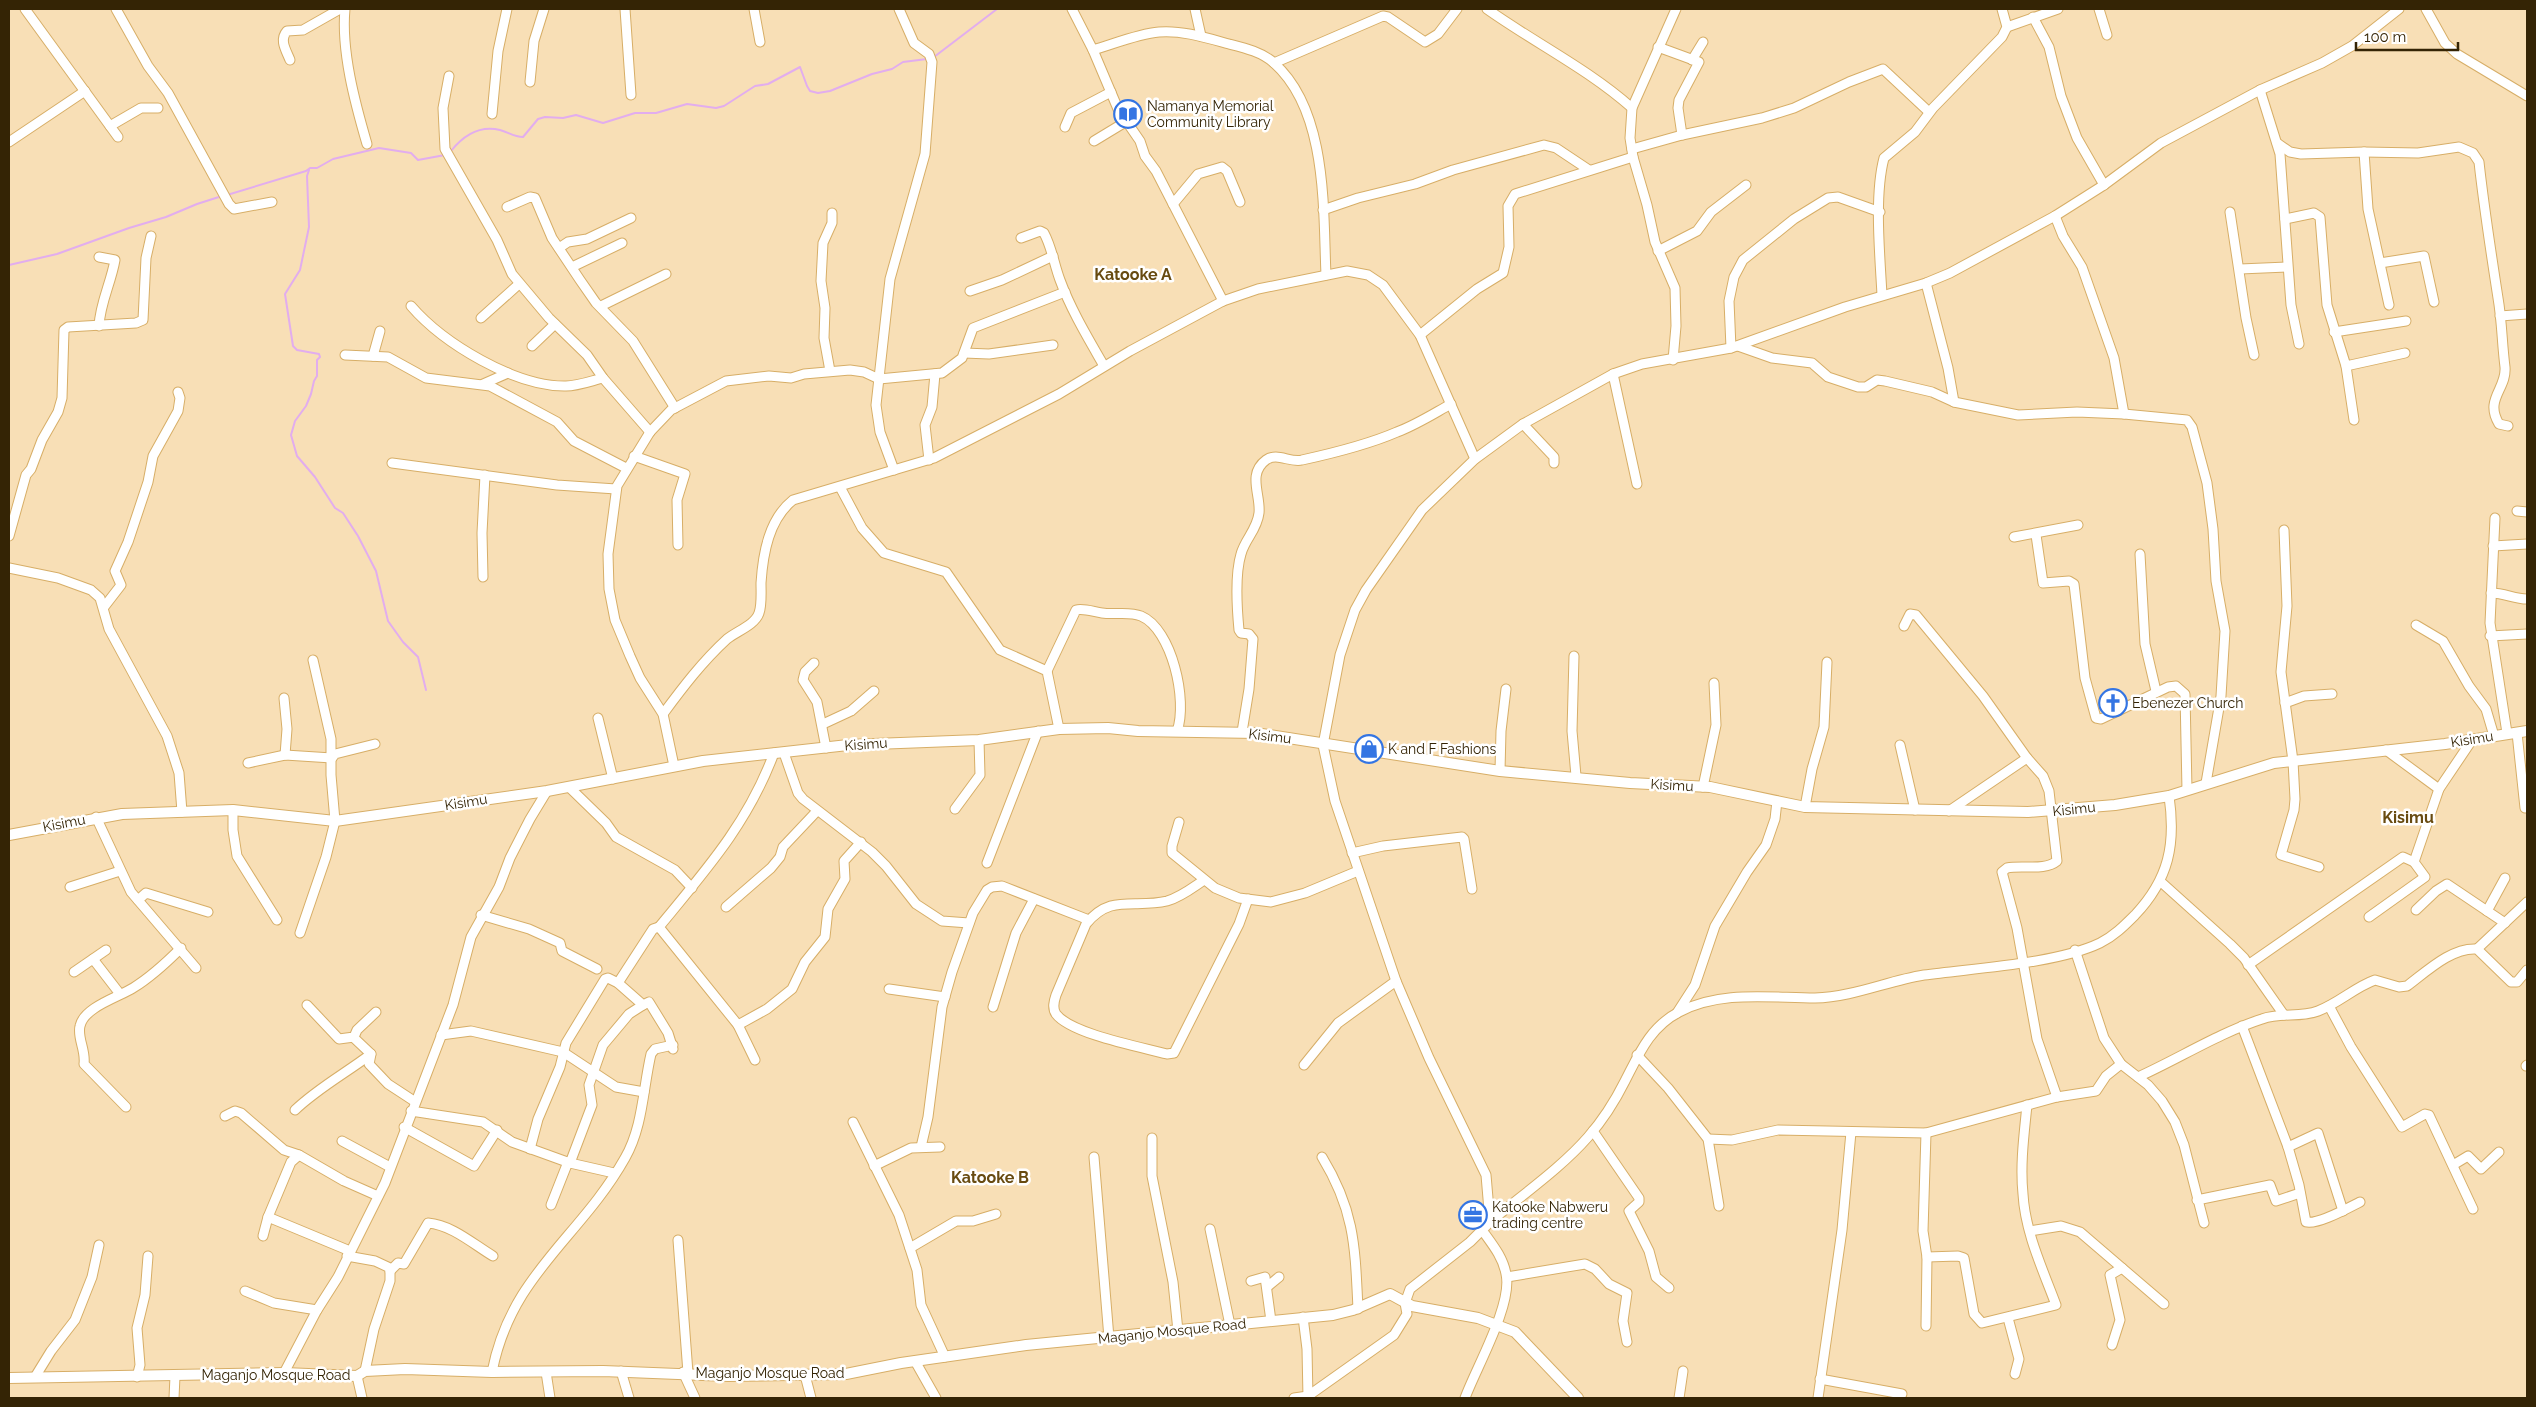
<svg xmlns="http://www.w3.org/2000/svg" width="2536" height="1407" font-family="Raleway,sans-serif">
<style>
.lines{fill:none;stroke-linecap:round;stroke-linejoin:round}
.stream{stroke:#e2adee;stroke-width:2}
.minor-casing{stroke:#d7ae67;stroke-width:11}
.tertiary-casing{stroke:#d7ae67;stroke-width:12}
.minor{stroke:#fff;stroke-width:9}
.tertiary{stroke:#fff;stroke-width:10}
.labels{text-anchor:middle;stroke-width:5;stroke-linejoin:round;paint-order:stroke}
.poi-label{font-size:14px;fill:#342405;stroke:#fff;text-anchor:start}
.street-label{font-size:14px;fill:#342405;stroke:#fff}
.quarter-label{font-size:16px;font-weight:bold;fill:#684b11;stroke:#fff}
</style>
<rect width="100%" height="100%" fill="#f8dfb6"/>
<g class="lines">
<g class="stream">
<polyline points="934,57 997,9"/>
<path d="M 451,151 C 463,136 479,125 500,130 C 508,132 514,137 523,137 L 538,119 L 545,117 L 563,118 L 576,115 L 603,123 L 635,113 L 656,113 L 687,104 L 716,108 L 724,106 L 755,86 L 768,84 L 800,67 L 807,86 L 810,91 L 818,93 L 830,91 L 872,74 L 892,69 L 903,62 L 927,59"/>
<polyline points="309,170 307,176 309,227 300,270 285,294 293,346 297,350 319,354 320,357 317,360 317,376 314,381 311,394 306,406 295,421 291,435 297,456 315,477 335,508 343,513 358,536 376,571 388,621 403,642 418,657 426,690"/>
<polyline points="227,195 306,171 310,168 317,168 333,159 379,148 411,153 418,160 445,155"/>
<polyline points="9,265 57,254 129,228 166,217 197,204 222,196"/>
</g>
<defs>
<g id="minor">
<polyline points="25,9 118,137"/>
<polyline points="116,9 148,66 168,93 229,204 234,209 272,202"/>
<path d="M 345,9 C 341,51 355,103 367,144"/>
<polyline points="625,9 631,95"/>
<polyline points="754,9 760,42"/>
<polyline points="1072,9 1093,50 1118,109 1140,141 1145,156 1156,171 1223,301"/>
<polyline points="1195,9 1201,36"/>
<path d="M 1487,9 C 1535,43 1588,69 1632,108"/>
<polyline points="2099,9 2107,35"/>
<polyline points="2426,9 2445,43 2457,54 2527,96"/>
<polyline points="2033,17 2049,47 2061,96 2077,138 2104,185"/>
<polyline points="2007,27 2058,9"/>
<polyline points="1658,47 1699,62 1679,100 1678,108 1682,135"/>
<path d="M 1093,50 C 1114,44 1137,34 1159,32 C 1182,30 1207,38 1229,44 C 1245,48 1262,52 1274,63 C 1328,111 1323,210 1326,275"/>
<path d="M 290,60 C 286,50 279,40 287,31 L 303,30 L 340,9"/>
<polyline points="1692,60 1703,42"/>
<polyline points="1274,63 1383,16 1388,17 1425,42 1438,34 1457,9"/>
<polyline points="449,76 443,108 445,149 497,240 512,274 549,318 587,355 603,378 650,432"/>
<polyline points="530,82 534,41 544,9"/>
<polyline points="2260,90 2280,154 2291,305 2299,344"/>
<polyline points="492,114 498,51 507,9"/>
<polyline points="110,126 141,108 158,108"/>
<polyline points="1065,127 1071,113 1111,92"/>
<polyline points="1094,141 1127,121"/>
<polyline points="9,142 85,91"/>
<polyline points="2277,143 2290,152 2301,154 2364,152 2368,209 2389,305"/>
<polyline points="1632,149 1682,135 1762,118 1794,108 1849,82 1883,69 1929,112"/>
<path d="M 2364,152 L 2418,153 L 2459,147 L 2473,153 L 2479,162 C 2484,208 2491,253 2498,298 C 2502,321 2502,344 2505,367 C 2507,389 2484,399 2499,424 L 2508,426"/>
<polyline points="1173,204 1198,174 1222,167 1227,171 1240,202"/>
<polyline points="507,207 530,197 535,198 552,238 580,280 596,303 633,341 675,408"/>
<polyline points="1323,210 1358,198 1415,184 1453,170 1544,145 1556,148 1589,170"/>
<polyline points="2230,212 2246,318 2254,355"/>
<polyline points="2055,216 2063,236 2082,267 2114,358 2124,414"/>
<polyline points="2285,219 2314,213 2320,217 2327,305 2346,366 2354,420"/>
<path d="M 1021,238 L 1040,231 L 1044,233 C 1052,248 1054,264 1060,280 C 1071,310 1088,338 1104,366"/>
<polyline points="559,248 568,242 587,239 631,218"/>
<polyline points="1658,251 1697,231 1711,212 1746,185"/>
<polyline points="2380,263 2424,256 2434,302"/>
<polyline points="572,267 622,243"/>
<polyline points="2240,269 2287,267"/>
<polyline points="1926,283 1948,368 1954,402"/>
<polyline points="970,291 1002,280 1053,256"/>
<path d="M 1882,295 C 1880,256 1874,196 1884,158 L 1915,132 L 1933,108 L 2002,37 L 2007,27 L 2002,9"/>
<path d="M 411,306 C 443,343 515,387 566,386 C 578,386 591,381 603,378"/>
<polyline points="601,306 666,274"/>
<polyline points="2500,316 2527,314"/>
<polyline points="481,318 519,284"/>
<path d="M 99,326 C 100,303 111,283 115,260 L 99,257"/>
<polyline points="2334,332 2406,321"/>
<polyline points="1420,335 1477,289 1503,273 1509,247 1508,206 1515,194 1633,157"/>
<polyline points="532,346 555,324"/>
<polyline points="1738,346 1772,358 1812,363 1828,377 1858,387 1866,387 1877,380 1885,381 1932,392 1954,402 2018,415 2077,412 2124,414 2187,420 2192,427 2207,483 2213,529 2216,581 2225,631 2221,696 2206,783"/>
<polyline points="1731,348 1729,301 1734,277 1743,260 1794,219 1828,198 1838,197 1880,212"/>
<polyline points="964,353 989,354 1053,345"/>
<polyline points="345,355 388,357 426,378 490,386 557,422 574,441 626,468"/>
<polyline points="373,356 380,331"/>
<polyline points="1673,360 1676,326 1675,288 1655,242 1647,205 1633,157 1630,138 1632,108 1676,9"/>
<polyline points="2346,366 2405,353"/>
<polyline points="830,371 824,338 825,308 821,281 823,243 832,223 832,213"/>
<polyline points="1613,374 1637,484"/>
<polyline points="483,384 508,373"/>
<polyline points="1523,424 1554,457 1554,463"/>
<polyline points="634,456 685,474 677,500 678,545"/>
<polyline points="929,460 925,425 932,407 935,374"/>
<polyline points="392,463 557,485 616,489"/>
<polyline points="894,470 880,432 876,405 890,279 925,154 932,62 929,54 914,43 899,9"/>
<polyline points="840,487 862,528 884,553 946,572 1000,650 1047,671 1059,729"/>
<polyline points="2517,511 2527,512"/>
<polyline points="2495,518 2490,623 2507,733"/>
<polyline points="2284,530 2287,606 2281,672 2293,761 2295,799 2294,810 2281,855 2319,867"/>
<polyline points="2036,535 2043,583 2069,581 2074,584 2085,678 2096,718 2101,719 2168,687 2176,686 2185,694 2187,790"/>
<polyline points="9,536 26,475 31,469 42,440 58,412 62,398 64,330 68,327 136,323 143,320 146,258 151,236"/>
<polyline points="2014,537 2078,525"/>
<polyline points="2493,546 2527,544"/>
<polyline points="2140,554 2145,644 2156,691"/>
<polyline points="9,568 58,578 91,590 100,598 109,629 167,736 179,773 182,812"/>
<polyline points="483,577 482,533 485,475"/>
<path d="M 2491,593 C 2505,593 2514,599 2527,599"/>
<polyline points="104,607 121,585 115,571 128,542 148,482 153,456 178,411 180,398 178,392"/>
<polyline points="2416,625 2443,641 2469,686 2486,709 2494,736"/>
<polyline points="1904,626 1910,614 1916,615 1983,696 2027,758 1949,811"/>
<polyline points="2490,636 2527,634"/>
<polyline points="1574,656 1572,731 1576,776"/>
<polyline points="814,663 805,672 803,680 817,702 826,748"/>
<path d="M 1047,671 L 1076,610 C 1084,608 1094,612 1102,613 C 1115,615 1129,611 1141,616 C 1172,629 1188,701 1177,731"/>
<polyline points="284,698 287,729 285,755"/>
<polyline points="2285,703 2304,696 2332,694"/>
<path d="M 663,714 C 683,687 702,662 727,639 C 737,631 755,625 759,613 C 762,605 761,592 761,583 C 763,553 769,519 793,500 L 934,458 L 1059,394 L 1130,351 L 1223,301 L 1258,289 L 1347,271 L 1368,275 L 1383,285 L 1420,335 L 1475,459"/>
<polyline points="598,718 613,779"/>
<polyline points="823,724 851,711 874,691"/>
<path d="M 1242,732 L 1249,689 L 1253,639 L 1249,634 L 1241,633 L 1239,630 C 1237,609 1235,574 1241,554 C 1245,539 1257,530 1259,513 C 1261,495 1247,474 1266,460 C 1277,452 1290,463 1302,460 C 1334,453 1367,445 1397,432 C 1416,425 1433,414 1451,404"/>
<polyline points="2517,733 2525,808"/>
<polyline points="1900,745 1915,810"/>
<polyline points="2386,750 2439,789"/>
<polyline points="784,753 798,793 803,799 872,852 886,866 916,904 942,921 969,923"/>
<path d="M 2027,758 L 2043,776 L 2049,791 L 2057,861 C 2045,871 2022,865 2007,868 L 2002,872 L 2017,928 L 2037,1039 L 2057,1097"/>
<polyline points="248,763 285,755 332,758 335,754 375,744"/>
<polyline points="674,766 663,714 640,678 630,656 615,620 609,589 608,554 617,486 650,432 671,410 726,381 769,376 791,378 804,374 850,370 864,372 879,379 942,373 962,358 973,328 1065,292"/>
<polyline points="1500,771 1501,731 1506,689"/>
<polyline points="569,787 606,823 616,837 675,870 692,888"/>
<polyline points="1703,787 1716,725 1714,683"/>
<polyline points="1805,807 1812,769 1824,727 1827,662"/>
<polyline points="955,809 980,775 979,740"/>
<polyline points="233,810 233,830 237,856 277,920"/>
<polyline points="96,817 131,892 196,968"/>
<polyline points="1179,822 1172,846 1172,853 1215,888 1239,898 1271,902 1305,893 1358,871"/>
<polyline points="1352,853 1383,846 1462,837 1464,839 1472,889"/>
<polyline points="2414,862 2439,789 2472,740"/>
<polyline points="987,863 1038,731"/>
<path d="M 1204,880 C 1192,888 1181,897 1167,901 C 1134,909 1111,893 1086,924 L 1056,995 C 1054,1001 1052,1008 1056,1014 C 1071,1034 1141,1047 1167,1054 L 1174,1053 L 1239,924 L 1248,899"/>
<polyline points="2161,882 2230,944 2244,958 2284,1015"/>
<polyline points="70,887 120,871"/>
<polyline points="138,900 146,893 208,912"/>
<polyline points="726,907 771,868 780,857 783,847 817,811"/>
<polyline points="2416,910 2436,891 2447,884 2505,923"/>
<polyline points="2487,911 2505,878"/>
<polyline points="481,915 529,929 560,943 562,951 597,969"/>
<polyline points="300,933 326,857 335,821 331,775 331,739 313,660"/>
<polyline points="2477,949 2527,902"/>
<polyline points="2075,950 2104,1038 2121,1064 2148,1085 2162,1101 2175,1122 2184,1145 2204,1223"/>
<polyline points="93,959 120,994"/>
<polyline points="2248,965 2403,857 2414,862 2425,877 2369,917"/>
<polyline points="74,972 106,950"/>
<polyline points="618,983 653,929 659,927"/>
<polyline points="889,989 945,997"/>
<polyline points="307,1005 339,1039 354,1037 357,1030 376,1012"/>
<polyline points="2329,1006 2351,1047 2402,1127 2425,1114 2429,1115 2473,1209"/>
<polyline points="993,1007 1016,933 1034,899"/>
<polyline points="1677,1013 1695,985 1715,926 1747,872 1766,845 1775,819 1777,801"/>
<polyline points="738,1025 767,1009 792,989 805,962 825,937 828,909 845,879 844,861 861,842"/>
<path d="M 2242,1026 L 2288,1147 L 2299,1185 L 2306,1222 C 2318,1225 2348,1208 2360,1202"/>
<polyline points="441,1035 471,1031 563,1052 616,1087 644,1092"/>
<polyline points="353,1037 371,1054 369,1064 388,1084 414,1101"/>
<polyline points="1637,1055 1668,1088 1708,1139 1719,1206"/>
<path d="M 755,1060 L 738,1025 L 659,927 C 706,870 748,823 774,753"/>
<polyline points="1304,1065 1338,1023 1396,981"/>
<polyline points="2526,1066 2527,1065"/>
<path d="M 2138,1077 C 2180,1058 2219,1033 2262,1019 C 2281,1012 2300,1018 2318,1011 C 2339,1003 2355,987 2375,980 L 2399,987 L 2407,986 C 2427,971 2452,947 2477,949 L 2511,982 L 2517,982 L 2527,970"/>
<path d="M 126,1107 L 84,1064 C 86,1050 77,1038 80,1026 C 84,1007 119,997 133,988 C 151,977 166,963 181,948"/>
<path d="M 295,1110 C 318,1088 346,1073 371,1054"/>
<polyline points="411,1111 483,1122 512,1142 570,1163 614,1173"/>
<polyline points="225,1116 235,1111 241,1113 284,1150 299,1155 344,1181 378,1196"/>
<polyline points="853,1122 899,1215 917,1270 921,1305 945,1357"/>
<polyline points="404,1127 474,1166 497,1130"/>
<polyline points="1593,1131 1639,1198 1639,1202 1629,1211 1649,1251 1656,1277 1669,1288"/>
<polyline points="1926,1133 1923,1231 1927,1257 1926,1326"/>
<polyline points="1152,1138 1152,1176 1173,1282 1178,1331"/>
<polyline points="1708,1139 1732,1140 1778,1130 1926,1133 2057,1097 2096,1091 2106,1076 2121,1064"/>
<polyline points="342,1141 390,1167"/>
<polyline points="921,1147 928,1117 942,1007 952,972 973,913 987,890 992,887 1002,886 1089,920"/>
<polyline points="2288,1147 2318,1133 2343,1211"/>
<polyline points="530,1149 538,1119 560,1067 566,1043 605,979 608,978 618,983 643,1005 649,1002 668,1033 673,1049"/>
<polyline points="1094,1157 1109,1338"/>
<path d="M 1322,1157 C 1355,1211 1355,1247 1358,1309"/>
<polyline points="570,1163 592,1105 589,1085 603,1045 629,1014 643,1005"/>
<polyline points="2453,1165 2468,1156 2481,1169 2499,1152"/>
<polyline points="874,1166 911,1148 940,1147"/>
<polyline points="2197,1200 2270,1185 2276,1201 2300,1193"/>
<polyline points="551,1205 568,1162"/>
<polyline points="268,1217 291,1162 299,1155"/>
<path d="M 1490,1222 C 1522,1195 1561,1168 1588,1137 C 1603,1120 1615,1101 1625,1081 C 1639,1054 1650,1027 1679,1012 C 1721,990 1770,998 1815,998 C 1853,997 1887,981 1924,975 C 1975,968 2056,964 2100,943 C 2114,936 2124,926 2135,915 C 2169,879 2176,844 2169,796"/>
<polyline points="1210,1229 1230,1325"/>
<polyline points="2030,1231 2061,1226 2080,1232 2164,1304"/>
<polyline points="263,1236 268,1217 350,1251"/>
<polyline points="678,1240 688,1373"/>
<polyline points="910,1248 956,1221 973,1221 996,1214"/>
<polyline points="347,1256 375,1261 390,1268 390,1281 374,1329 365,1371"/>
<path d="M 1927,1257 L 1958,1256 L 1964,1258 L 1974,1314 L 1982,1323 L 2056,1305 C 2043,1270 2025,1232 2023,1194 C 2020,1165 2024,1135 2027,1105"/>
<path d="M 390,1271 L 398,1263 L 404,1264 L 428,1223 C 452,1225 473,1244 493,1256"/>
<polyline points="1507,1277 1585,1264 1595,1269 1609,1284 1627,1293 1623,1321 1627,1342"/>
<polyline points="1251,1281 1265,1277 1271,1321"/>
<polyline points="1267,1287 1279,1277"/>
<polyline points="245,1291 274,1303 317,1310"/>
<polyline points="1303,1317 1307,1349 1308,1398"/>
<polyline points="2008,1318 2019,1359 2015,1374"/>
<polyline points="2112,1345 2120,1320 2110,1275 2122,1268"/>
<polyline points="915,1361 936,1398"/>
<polyline points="621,1371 629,1398"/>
<path d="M 492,1372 C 511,1274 580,1238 625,1158 C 643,1127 643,1088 651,1054 L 655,1049 L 673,1045"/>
<polyline points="546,1372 550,1398"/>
<polyline points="683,1372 695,1398"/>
<polyline points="284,1373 317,1310 338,1277 385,1183 453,1005 471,937 499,887 510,858 530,819 547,791"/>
<polyline points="805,1375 811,1398"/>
<polyline points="357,1376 362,1398"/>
<polyline points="35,1377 51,1351 75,1320 92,1277 99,1245"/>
<polyline points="137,1377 140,1365 137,1328 145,1295 148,1256"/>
<polyline points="1820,1379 1902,1394"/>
<polyline points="174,1398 175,1376"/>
<polyline points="1294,1398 1308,1396 1394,1335 1407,1314 1405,1303 1410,1289 1470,1242 1490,1222 1486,1175 1429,1058 1396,981 1335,801 1323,745 1340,655 1355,610 1366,590 1422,510 1475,459 1523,424 1613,374 1642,364 1731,348 1845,307 1926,283 1950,273 2055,216 2104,185 2161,143 2260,90 2322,63 2352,46 2399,9"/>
<path d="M 1465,1398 C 1476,1368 1513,1304 1506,1274 C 1503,1257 1492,1244 1482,1230"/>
<polyline points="1679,1398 1683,1371"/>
<polyline points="1818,1398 1842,1230 1851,1132"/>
</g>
<g id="tertiary">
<polyline points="9,835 122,814 233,810 335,821 547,791 703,761 848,745 979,740 1059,729 1108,728 1138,731 1256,733 1500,771 1630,783 1710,787 1805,807 2028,812 2115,805 2169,796 2274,763 2445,744 2527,731"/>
<polyline points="9,1378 284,1373 357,1376 365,1371 405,1369 492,1372 603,1371 728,1376 846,1374 901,1363 1026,1345 1333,1315 1353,1310 1390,1294 1412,1306 1478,1318 1515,1332 1578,1398"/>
</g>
</defs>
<use href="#minor" class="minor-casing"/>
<use href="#tertiary" class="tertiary-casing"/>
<use href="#minor" class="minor"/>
<use href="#tertiary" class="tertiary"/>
</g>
<defs>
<symbol id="library-ring" viewBox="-11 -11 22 22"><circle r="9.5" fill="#fff" stroke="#3475e3" stroke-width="1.5"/><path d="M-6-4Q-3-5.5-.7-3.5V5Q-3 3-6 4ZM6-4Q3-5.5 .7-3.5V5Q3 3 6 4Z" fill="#3475e3"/></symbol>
<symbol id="church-ring" viewBox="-11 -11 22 22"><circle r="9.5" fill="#fff" stroke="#3475e3" stroke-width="1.5"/><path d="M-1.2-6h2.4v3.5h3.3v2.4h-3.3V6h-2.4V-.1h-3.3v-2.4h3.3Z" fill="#3475e3"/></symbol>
<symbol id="shop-ring" viewBox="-11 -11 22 22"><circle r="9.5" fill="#fff" stroke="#3475e3" stroke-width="1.5"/><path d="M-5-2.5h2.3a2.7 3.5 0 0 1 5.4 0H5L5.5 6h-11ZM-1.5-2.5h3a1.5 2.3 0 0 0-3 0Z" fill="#3475e3"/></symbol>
<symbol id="office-ring" viewBox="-11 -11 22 22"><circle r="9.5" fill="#fff" stroke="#3475e3" stroke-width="1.5"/><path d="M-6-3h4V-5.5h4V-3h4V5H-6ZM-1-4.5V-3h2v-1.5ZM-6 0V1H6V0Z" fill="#3475e3"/></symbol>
</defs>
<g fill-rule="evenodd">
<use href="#library-ring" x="1112" y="98" width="32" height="32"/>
<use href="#church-ring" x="2097" y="687" width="32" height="32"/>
<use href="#shop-ring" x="1353" y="733" width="32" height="32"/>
<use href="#office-ring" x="1457" y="1199" width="32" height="32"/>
</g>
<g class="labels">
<g class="poi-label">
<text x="1147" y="111">Namanya Memorial<tspan x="1147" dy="16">Community Library</tspan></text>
<text x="2132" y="708">Ebenezer Church</text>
<text x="1388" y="754">K and F Fashions</text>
<text x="1492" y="1212">Katooke Nabweru<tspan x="1492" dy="16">trading centre</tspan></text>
</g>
<g class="street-label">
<text transform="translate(1270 736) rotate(7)" y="5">Kisimu</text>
<text transform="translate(2472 739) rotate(-9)" y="5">Kisimu</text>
<text transform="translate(866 744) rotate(-4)" y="5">Kisimu</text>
<text transform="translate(1672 785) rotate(3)" y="5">Kisimu</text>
<text transform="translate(466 802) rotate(-9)" y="5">Kisimu</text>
<text transform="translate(2074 809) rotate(-6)" y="5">Kisimu</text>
<text transform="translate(64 823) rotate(-11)" y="5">Kisimu</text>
<text transform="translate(1172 1331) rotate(-6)" y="5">Maganjo Mosque Road</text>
<text x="770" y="1378">Maganjo Mosque Road</text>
<text x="276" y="1380">Maganjo Mosque Road</text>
</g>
<g class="quarter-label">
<text x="1133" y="280">Katooke A</text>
<text x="2408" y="823">Kisimu</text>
<text x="990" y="1183">Katooke B</text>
</g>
</g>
<rect width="2536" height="1407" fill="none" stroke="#342405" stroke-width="20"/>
<path d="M2356 42v8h102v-8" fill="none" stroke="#342405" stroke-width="2.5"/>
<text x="2364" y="42" font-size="15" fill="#342405" stroke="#ffffff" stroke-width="4" paint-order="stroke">100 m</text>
</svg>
